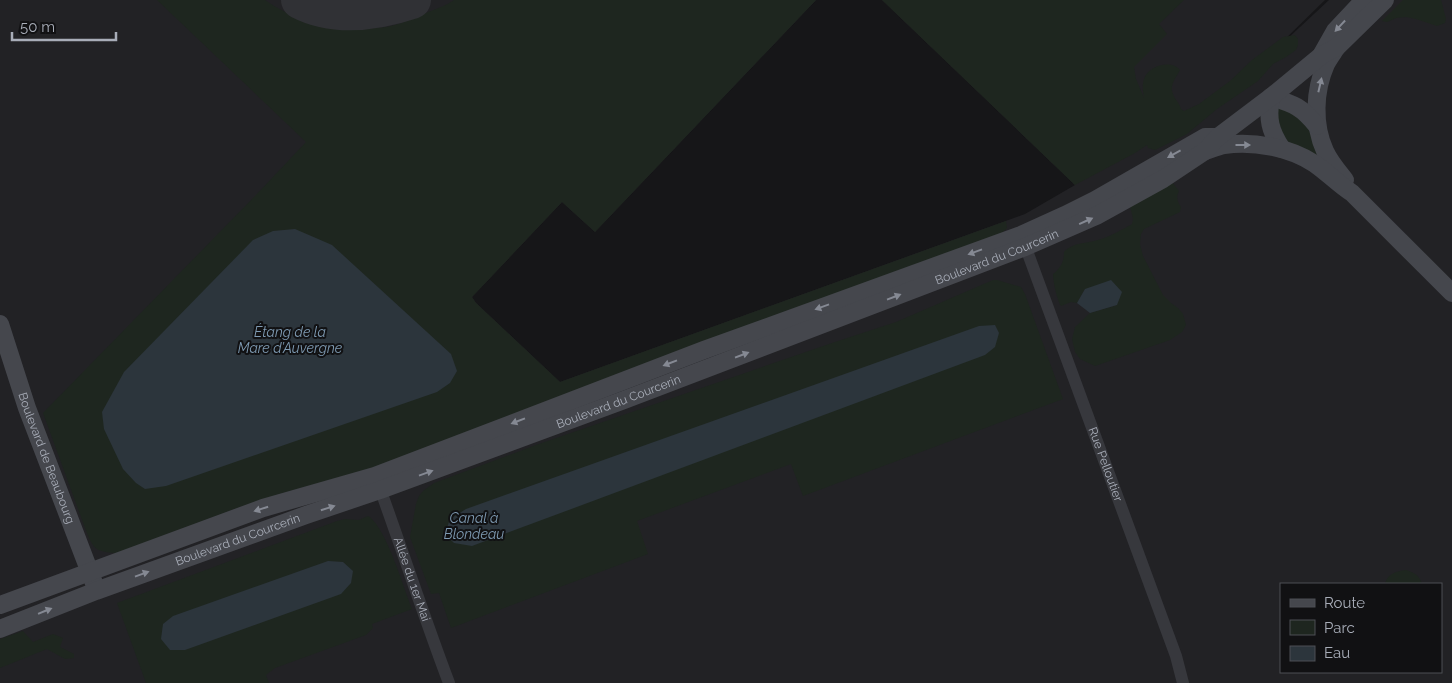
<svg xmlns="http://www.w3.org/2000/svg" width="1452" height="683" font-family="Raleway,sans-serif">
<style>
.built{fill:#222225;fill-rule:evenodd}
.green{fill:#1e261f}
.water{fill:#2c353c}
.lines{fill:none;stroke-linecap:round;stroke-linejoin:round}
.taxiway{stroke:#303135;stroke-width:38}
.street{stroke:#37383d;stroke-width:12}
.secondary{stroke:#45474d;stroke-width:18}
.oneway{fill:#858993}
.labels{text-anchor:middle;stroke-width:4;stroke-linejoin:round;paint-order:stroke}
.street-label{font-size:12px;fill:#a8adb8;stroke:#111113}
.water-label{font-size:14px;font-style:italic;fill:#7f9bb3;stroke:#111113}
</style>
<rect width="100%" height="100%" fill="#161618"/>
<path class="built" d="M 0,0 L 816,0 L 595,232 L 562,202 L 472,297 L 476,303 L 560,382 L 1025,214 L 1075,185 L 882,0 L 1325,0 L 1239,84 L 1329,0 L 1452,0 L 1452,683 L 0,683 ZM 1281,584 L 1441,584 L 1441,672 L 1281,672 Z"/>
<g class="green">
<path d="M 157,0 L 265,0 C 298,24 346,32 386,27 C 399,25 414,18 426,13 C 435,9 446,6 454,0 L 816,0 L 595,232 L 562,202 L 472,297 L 476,303 L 560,382 L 1006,221 L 1007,228 L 1002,233 L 390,464 L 276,495 L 240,507 L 117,553 C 94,552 93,548 85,528 L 43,413 L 256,195 L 306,142 Z"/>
<path d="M 882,0 L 1184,0 L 1159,24 L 1167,34 L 1134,67 L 1136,79 L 1144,98 C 1143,92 1142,85 1144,79 C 1148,66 1171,59 1180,70 C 1176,78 1169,85 1173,94 C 1175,100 1179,102 1181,109 L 1184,111 L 1199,104 L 1230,81 L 1252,60 L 1283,37 L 1295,35 L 1298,39 L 1298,45 L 1296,50 L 1286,57 L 1273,64 L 1258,81 L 1217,109 L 1187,134 L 1155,150 L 1148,148 L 1147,145 L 1135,153 L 1075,185 Z"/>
<polygon points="1403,0 1441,0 1446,19 1445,23 1437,26 1416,19 1406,17 1396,18 1387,22 1382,21"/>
<polygon points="1278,108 1285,109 1308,124 1324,162 1286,141 1280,132 1276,109"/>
<path d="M 1172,182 L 1179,191 C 1176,197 1177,201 1181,207 L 1180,212 L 1144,229 L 1141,234 L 1140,244 L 1143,256 L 1163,295 L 1171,303 L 1178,308 L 1183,314 L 1186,325 L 1182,332 L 1170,340 L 1095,366 L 1080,359 L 1075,352 L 1072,339 L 1075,327 L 1090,313 L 1117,305 L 1085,289 L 1077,303 L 1071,302 L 1061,306 C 1057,300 1053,281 1053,274 C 1061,268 1064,261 1064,252 C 1074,241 1090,244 1104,238 C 1113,235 1123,229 1132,224 L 1133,219 L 1130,206 Z"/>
<polygon points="993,280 997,280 1021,287 1025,294 1063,399 803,496 791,464 637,521 648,554 451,628 439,593 431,594 410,537 416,504 419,496 423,491 434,483 536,445 832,343 896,322"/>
<path d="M 368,516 C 385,525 404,588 412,609 L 372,624 L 373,628 L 366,635 L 275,668 L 266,675 L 269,683 L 146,683 L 117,603 L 337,521 L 345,519 L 359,520 Z"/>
<path d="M 1406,570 C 1415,573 1419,575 1422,584 L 1385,584 C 1387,574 1396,571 1406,570 Z"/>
<polygon points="23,631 33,642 53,634 63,638 60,647 74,654 74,658 65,659 47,649 0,668 0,639"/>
</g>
<g class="water">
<polygon points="295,229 332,245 451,354 457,371 450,383 437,392 166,486 145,489 136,483 123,469 104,429 102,412 124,372 253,240 273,231"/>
<polygon points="1111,280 1122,292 1117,305 1090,313 1077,303 1085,289"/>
<polygon points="995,325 999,333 995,347 985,355 472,546 454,543 445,534 450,519 466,509 979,326"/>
<polygon points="328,561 343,562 353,571 351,583 341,594 185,650 170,650 161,639 163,624 173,616"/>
</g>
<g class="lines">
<path class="taxiway" d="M 300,0 C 335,18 376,12 412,0"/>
<g class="street">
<path id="s1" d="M 1023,240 L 1176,656 L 1183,683"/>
<path id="s2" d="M 378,483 C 402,549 424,617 449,683"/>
</g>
<g class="secondary">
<path d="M 1336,48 C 1333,53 1329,59 1326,64 C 1314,91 1313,125 1325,151 C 1330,162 1338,171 1345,180"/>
<polyline points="1322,54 1335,31 1364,0"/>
<path d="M 1271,97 C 1294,104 1302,107 1317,126"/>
<path d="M 1271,97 C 1267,119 1270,131 1282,149"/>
<path d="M 1205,151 C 1212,149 1218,146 1224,145 C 1254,141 1289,147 1315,164 C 1328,173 1338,184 1352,193 L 1452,293"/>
<path id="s3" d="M 0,324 L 27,408 L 94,583"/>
<polyline points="0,605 263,508 375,476 704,350 1021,235 1065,215 1095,200 1205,137 1218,137"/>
<path id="s4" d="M 0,629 L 96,591 L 306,515 L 380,490 L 624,400 L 1025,247 L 1096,216 L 1163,179 L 1205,151 L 1218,137 L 1271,97 L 1322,55 L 1337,47 L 1385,0"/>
</g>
</g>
<defs><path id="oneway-solid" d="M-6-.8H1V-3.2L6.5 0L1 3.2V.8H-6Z" transform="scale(1.25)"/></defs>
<g class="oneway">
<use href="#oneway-solid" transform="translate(1340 26) rotate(133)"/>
<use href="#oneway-solid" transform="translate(1320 85) rotate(-77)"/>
<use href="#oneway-solid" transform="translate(1243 145)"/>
<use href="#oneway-solid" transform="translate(1174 154) rotate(151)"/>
<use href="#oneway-solid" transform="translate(1086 221) rotate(-24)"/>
<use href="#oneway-solid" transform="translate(975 252) rotate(160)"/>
<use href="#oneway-solid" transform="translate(894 297) rotate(-21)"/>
<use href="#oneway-solid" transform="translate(822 307) rotate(160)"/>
<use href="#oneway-solid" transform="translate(742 355) rotate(-21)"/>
<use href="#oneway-solid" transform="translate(670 363) rotate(159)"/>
<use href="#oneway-solid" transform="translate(518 421) rotate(159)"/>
<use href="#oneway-solid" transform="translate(426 473) rotate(-20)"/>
<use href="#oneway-solid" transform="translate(328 508) rotate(-18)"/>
<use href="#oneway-solid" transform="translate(261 509) rotate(162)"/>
<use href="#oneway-solid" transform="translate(142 574) rotate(-20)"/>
<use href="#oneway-solid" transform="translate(45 611) rotate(-22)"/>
</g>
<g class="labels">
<g class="street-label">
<text dy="4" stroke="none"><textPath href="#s4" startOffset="1064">Boulevard du Courcerin</textPath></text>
<text dy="4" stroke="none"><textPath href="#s4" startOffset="659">Boulevard du Courcerin</textPath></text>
<text dy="4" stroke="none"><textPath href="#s3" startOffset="142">Boulevard de Beaubourg</textPath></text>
<text dy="4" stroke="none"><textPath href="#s1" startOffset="239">Rue Pelloutier</textPath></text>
<text dy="4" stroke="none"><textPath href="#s4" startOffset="254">Boulevard du Courcerin</textPath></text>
<text dy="4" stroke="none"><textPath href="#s2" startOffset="102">Allée du 1er Mai</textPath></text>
</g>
<g class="water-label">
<text x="290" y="337">Étang de la<tspan x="290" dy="16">Mare d’Auvergne</tspan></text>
<text x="474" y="523">Canal à<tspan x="474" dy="16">Blondeau</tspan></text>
</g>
</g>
<rect x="1280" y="583" width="162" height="90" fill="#111113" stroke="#4d4f55"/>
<rect x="1290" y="599" width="25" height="8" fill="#45474d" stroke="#4d4f55"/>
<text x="1324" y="608" font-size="15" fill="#a8adb8">Route</text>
<rect x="1290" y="620" width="25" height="15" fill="#1e261f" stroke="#4d4f55"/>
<text x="1324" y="633" font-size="15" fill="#a8adb8">Parc</text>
<rect x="1290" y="646" width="25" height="15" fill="#2c353c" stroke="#4d4f55"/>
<text x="1324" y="658" font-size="15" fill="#a8adb8">Eau</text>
<path d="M12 32v8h104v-8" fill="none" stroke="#a8adb8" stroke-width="2.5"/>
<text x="20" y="32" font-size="15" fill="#a8adb8" stroke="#111113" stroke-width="4" paint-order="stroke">50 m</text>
</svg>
